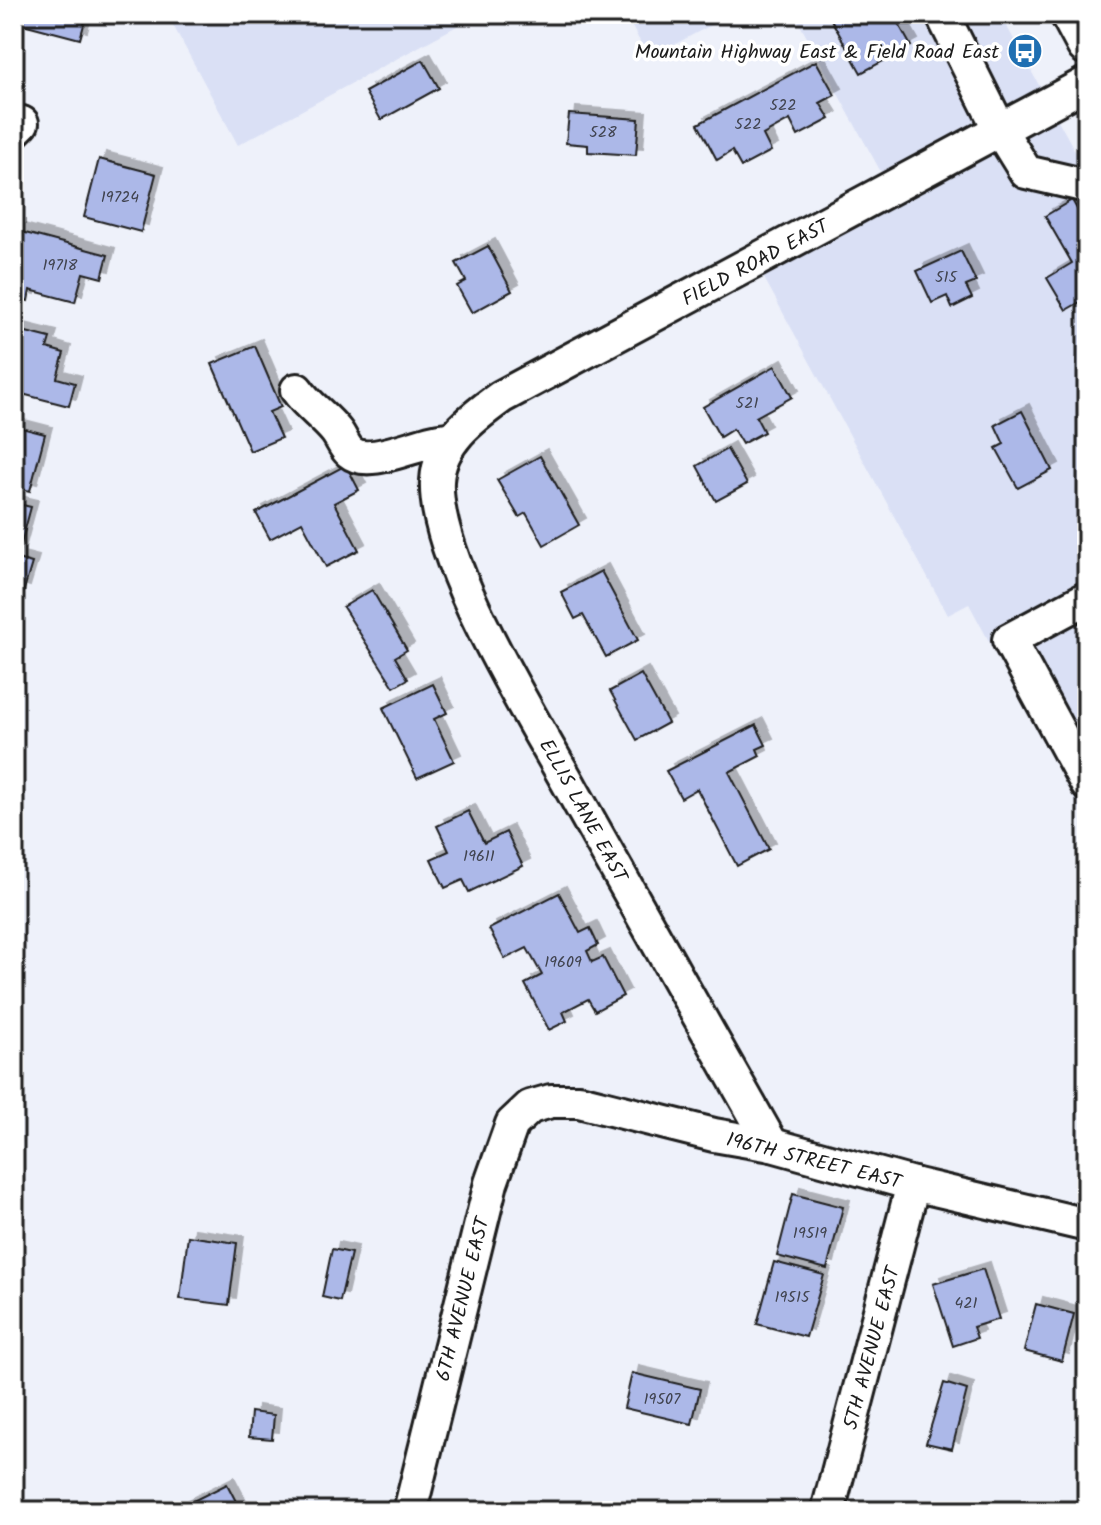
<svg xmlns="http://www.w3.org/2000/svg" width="1101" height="1525" font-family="Kalam,sans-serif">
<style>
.built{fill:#dae0f5}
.building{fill:#acb8e8;stroke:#1c1c1c;stroke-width:2;filter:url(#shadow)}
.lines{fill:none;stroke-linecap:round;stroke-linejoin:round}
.minor-casing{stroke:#1c1c1c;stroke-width:38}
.major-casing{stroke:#1c1c1c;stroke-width:46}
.minor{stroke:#fff;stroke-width:32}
.major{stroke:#fff;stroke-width:40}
.labels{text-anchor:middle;stroke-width:7;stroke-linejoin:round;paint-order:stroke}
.number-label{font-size:16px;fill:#40434f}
.poi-label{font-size:20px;fill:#1c1c1c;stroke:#fff;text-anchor:end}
.street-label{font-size:20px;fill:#1c1c1c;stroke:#fff}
</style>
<defs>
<filter id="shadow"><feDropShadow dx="7" dy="-7" stdDeviation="0" flood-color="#0004"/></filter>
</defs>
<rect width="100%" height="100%" fill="#eef1fa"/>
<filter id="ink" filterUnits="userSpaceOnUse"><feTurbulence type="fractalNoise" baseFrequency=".0125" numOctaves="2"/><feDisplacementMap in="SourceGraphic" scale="16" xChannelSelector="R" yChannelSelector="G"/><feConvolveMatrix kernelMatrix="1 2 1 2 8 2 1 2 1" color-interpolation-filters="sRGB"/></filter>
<g filter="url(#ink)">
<g class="built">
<polygon points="167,14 479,14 238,145"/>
<polygon points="625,14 732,14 649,58"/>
<polygon points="794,14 1000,14 1087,173 1087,823 969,604 948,615 746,245 881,172"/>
</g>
<g class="building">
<polygon points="21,14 87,14 80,39 19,23"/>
<polygon points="828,14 893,14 911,46 861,73"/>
<polygon points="423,60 439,88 381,120 365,92"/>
<polygon points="816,61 835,95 820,103 830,119 798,136 790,120 763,135 771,151 741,167 732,151 717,160 698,124"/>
<polygon points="569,114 639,119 636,155 588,152 588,145 566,143"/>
<polygon points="99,159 156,174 141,232 84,217"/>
<polygon points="1072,200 1087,227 1087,277 1082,280 1087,298 1066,310 1047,278 1072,263 1045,216"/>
<polygon points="14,230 108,255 102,278 83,273 75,302 30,290 28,301 14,297"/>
<polygon points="488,246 512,291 472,313 457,286 466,281 456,263"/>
<polygon points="961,251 976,282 966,286 972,298 952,308 947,296 932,303 917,271"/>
<polygon points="14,329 50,338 47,348 64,353 57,378 75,383 69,406 14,392"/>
<polygon points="255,346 281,407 269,412 281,438 250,451 212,364"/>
<polygon points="775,366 792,397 756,417 764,432 742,444 733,429 720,437 703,407"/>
<polygon points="1022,411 1052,470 1018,488 996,448 1004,444 995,425"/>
<polygon points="14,426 45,434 30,491 14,487"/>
<polygon points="727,449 747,484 716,501 697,466"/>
<polygon points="540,456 579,525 544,545 526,513 519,517 497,480"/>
<polygon points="346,465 359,490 334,503 359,550 326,567 302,522 270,539 256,513"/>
<polygon points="14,503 31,507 17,559 32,563 23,593 14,590"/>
<polygon points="601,571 638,640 606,657 583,615 575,619 561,592"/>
<polygon points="372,590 407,650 395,657 408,679 394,687 343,607"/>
<polygon points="641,674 668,723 637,740 610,691"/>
<polygon points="433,684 447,713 434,719 454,761 417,778 383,708"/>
<polygon points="756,725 766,745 757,749 760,756 729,772 769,849 737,866 697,789 681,798 666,771"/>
<polygon points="468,811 484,843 506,832 523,866 469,892 463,880 445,888 431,859 449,851 437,826"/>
<polygon points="559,893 580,933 590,928 598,945 587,951 592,962 603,957 623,996 595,1011 588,999 563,1012 567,1021 549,1030 525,984 542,975 527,948 505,959 489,929"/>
<polygon points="793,1194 843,1207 827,1269 777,1256"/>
<polygon points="188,1236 237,1243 229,1305 180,1299"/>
<polygon points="332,1249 351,1253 340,1301 322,1297"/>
<polygon points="774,1262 824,1275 806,1337 757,1324"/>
<polygon points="983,1269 999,1319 973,1327 977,1338 953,1346 933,1284"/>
<polygon points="1036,1304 1074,1314 1062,1361 1024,1351"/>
<polygon points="632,1373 700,1389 692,1424 624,1408"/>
<polygon points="944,1383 967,1390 952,1449 926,1443"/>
<polygon points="251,1412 274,1415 272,1439 249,1437"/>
<polygon points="227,1484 241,1511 183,1511 181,1507"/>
</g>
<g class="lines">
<defs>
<g id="minor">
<polyline points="942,14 1000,130 1026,172 1087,186"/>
<polyline points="14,131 22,123"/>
<path d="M 297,390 C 308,406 324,416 336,431 C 341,437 344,447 350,452 C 371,470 425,437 453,439"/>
<polyline points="1087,598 1009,640 1087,784"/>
<path d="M 772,1145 C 705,1027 638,908 572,790 C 532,717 433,561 437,481 C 439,442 472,418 501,397 L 1087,83"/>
<polyline points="410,1511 491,1183 512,1124 530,1107 551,1101 579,1101 714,1135 772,1145 913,1184 1087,1225"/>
<polyline points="828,1511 913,1184"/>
</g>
<polyline id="major" points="1071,14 1087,44"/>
</defs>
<use href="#minor" class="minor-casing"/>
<use href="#major" class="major-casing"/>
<use href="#minor" class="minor"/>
<use href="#major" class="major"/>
</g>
</g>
<defs>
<symbol id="bus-disc" viewBox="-11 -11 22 22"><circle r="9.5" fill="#1f6fb2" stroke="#fff"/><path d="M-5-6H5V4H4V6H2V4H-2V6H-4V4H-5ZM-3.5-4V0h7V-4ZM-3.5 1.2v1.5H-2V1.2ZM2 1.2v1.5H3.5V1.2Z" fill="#fff"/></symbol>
</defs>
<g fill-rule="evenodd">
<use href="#bus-disc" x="1005" y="31" width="40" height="40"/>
</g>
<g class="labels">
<g class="number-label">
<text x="783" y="110">522</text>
<text x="748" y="129">522</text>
<text x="603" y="137">528</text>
<text x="120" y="202">19724</text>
<text x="60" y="270">19718</text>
<text x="946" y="282">515</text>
<text x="747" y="408">521</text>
<text x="479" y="861">19611</text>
<text x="563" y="967">19609</text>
<text x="810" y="1238">19519</text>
<text x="792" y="1302">19515</text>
<text x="966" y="1308">421</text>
<text x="662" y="1404">19507</text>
</g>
<g class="poi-label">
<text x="999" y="58">Mountain Highway East &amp; Field Road East</text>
</g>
<g class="street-label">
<text transform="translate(755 262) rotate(-28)" y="7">FIELD ROAD EAST</text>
<text transform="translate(584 810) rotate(61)" y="7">ELLIS LANE EAST</text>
<text transform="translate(814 1160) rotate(14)" y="7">196TH STREET EAST</text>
<text transform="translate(462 1299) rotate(-76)" y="7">6TH AVENUE EAST</text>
<text transform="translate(871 1348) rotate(-75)" y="7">5TH AVENUE EAST</text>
</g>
</g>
<rect width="1101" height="1525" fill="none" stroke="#fff" stroke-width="48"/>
<rect x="24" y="24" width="1053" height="1477" fill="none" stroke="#1c1c1c" stroke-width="3" filter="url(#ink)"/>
</svg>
